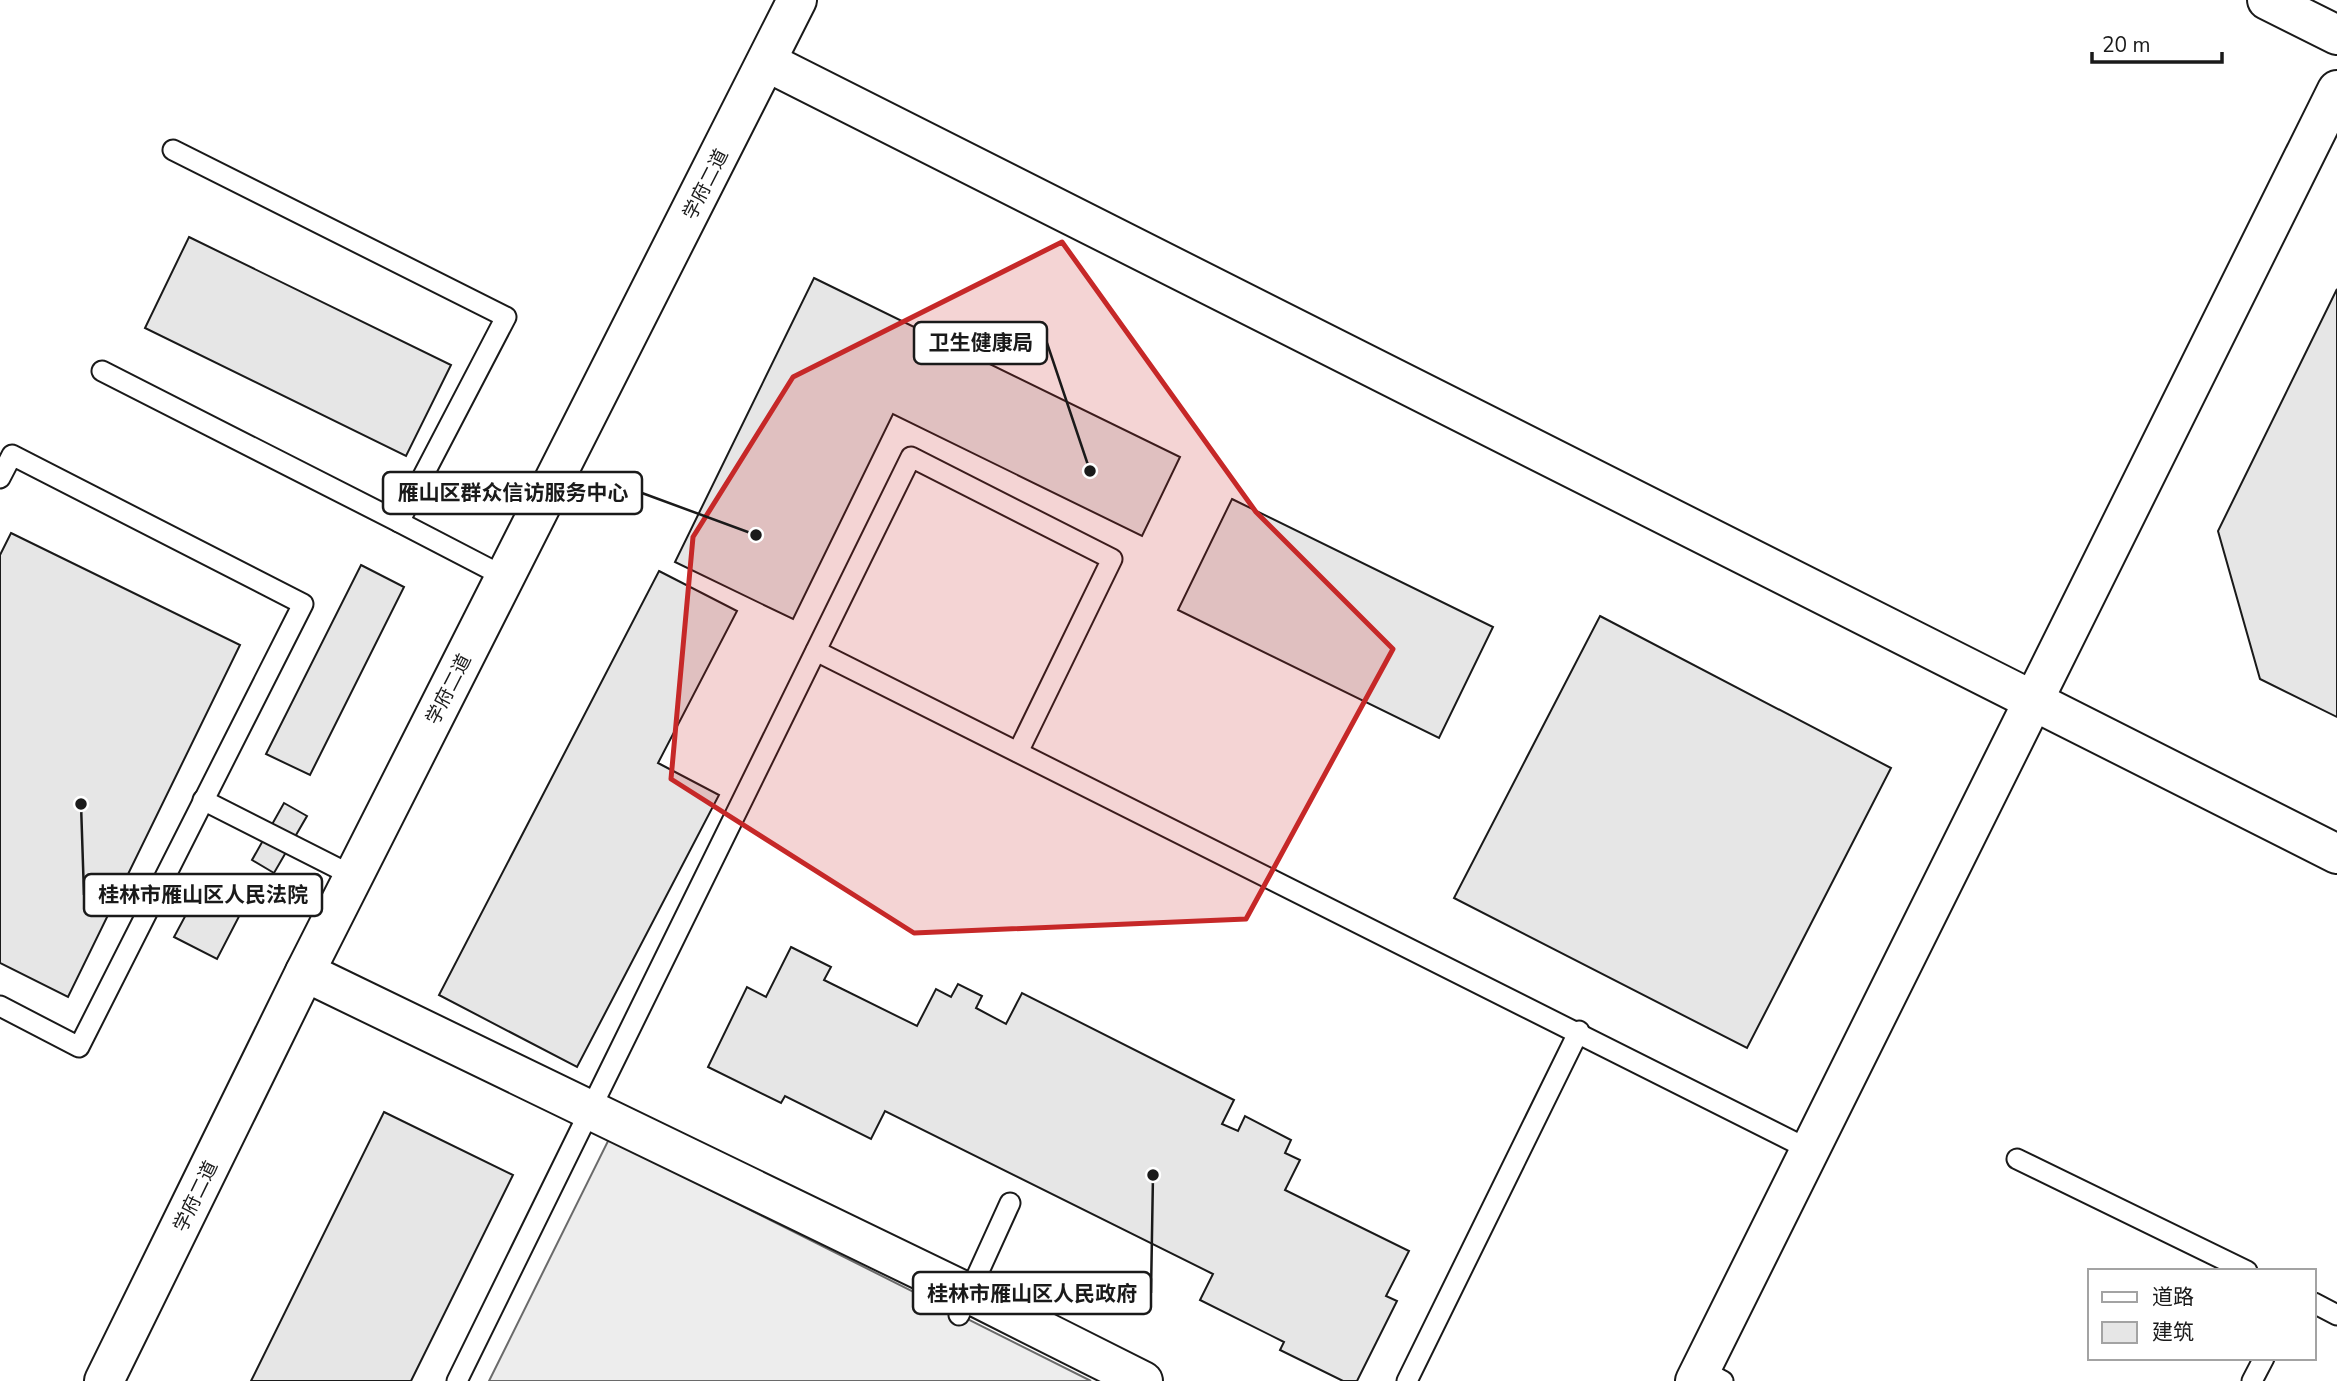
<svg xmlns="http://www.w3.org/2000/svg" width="2337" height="1381" font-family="'Nunito Sans','Noto Sans SC',sans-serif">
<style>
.built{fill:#ededed;stroke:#6a6a6a;stroke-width:2}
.building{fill:#e6e6e6;stroke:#1a1a1a;stroke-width:2}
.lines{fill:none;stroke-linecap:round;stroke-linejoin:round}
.lane-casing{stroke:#1a1a1a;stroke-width:23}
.street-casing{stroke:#1a1a1a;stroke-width:42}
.secondary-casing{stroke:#1a1a1a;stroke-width:42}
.lane{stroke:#fff;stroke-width:19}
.street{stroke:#fff;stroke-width:38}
.secondary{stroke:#fff;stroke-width:38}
.marked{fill:#c62828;fill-opacity:0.2;stroke:#c62828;stroke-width:5;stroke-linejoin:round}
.labels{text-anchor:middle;stroke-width:5;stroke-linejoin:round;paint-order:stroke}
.street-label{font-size:19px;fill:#1a1a1a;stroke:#fff}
.leader{fill:none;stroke:#1a1a1a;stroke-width:2.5}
.callout-dot{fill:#1a1a1a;stroke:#fff;stroke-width:2.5}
.callout{fill:#fff;stroke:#1a1a1a;stroke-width:2.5}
.callout-label{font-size:21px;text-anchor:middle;font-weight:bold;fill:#1a1a1a}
</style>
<rect width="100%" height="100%" fill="#fff"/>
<polygon class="built" points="609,1139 1091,1381 489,1381"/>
<g class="building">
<polygon points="189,237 451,365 406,456 145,328"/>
<polygon points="814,278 1180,457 1142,536 893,414 793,619 675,562"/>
<polygon points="2337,289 2337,717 2260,679 2218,531"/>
<polygon points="1232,499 1493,627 1439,738 1178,610"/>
<polygon points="11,533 240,645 68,997 0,963 0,555"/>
<polygon points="361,565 404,587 310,775 266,754"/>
<polygon points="659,571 737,611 658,763 719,795 577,1067 439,995"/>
<polygon points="1600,616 1891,768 1747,1048 1454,898"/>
<polygon points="284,803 307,816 274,873 252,860"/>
<polygon points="205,879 247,901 217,959 174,937"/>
<polygon points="791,947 831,967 824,980 917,1026 936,989 951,997 958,984 982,996 976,1008 1006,1024 1022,993 1234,1100 1222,1124 1238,1131 1245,1116 1291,1140 1285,1153 1300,1160 1285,1190 1409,1251 1386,1296 1397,1301 1357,1381 1343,1381 1280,1350 1284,1342 1200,1300 1213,1274 885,1111 871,1139 785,1096 781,1103 708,1067 747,987 766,997"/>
<polygon points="384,1112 513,1175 411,1381 251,1381"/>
</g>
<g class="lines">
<defs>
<g id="lane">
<polyline points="173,150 506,317 399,522 505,577"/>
<polyline points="102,371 399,522"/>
<polyline points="0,478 12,455 303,604 79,1047 0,1006"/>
<polyline points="816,651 1808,1149"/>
<polyline points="203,800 353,876"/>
<polyline points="2017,1159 2247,1271"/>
<polyline points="2314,1303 2337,1315"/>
<polyline points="959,1315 1010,1203"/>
<polyline points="1701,1369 1723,1381"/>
<polyline points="457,1381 911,457 1112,559 1018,752"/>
<polyline points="1407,1381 1579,1031"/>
<polyline points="2252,1381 2264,1358"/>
</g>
<polyline id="street" points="305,972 968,1293 1143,1381"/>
<g id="secondary">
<polyline points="2267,0 2337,35"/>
<polyline points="767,62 2337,854"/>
<polyline points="104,1381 305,972 797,0"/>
<polyline points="1695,1381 2337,90"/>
</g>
</defs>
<use href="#lane" class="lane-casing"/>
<use href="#street" class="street-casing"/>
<use href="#secondary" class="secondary-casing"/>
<use href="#lane" class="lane"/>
<use href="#street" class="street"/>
<use href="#secondary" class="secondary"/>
</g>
<path class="marked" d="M 1062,242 L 1256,512 L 1393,649 L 1246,919 L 914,933 L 671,779 L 693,537 L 793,377 Z"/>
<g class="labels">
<g class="street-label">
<text transform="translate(705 184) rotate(-63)" y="7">学府二道</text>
<text transform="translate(448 689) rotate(-63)" y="7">学府二道</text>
<text transform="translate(195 1196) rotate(-64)" y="7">学府二道</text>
</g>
</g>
<path class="leader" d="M1090 471L1047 343M756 535L642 493M81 804L84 895M1153 1175L1151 1293"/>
<g class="callout-dot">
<circle cx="1090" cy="471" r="7"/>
<circle cx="756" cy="535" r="7"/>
<circle cx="81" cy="804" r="7"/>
<circle cx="1153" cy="1175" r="7"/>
</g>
<g class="callout">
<rect x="914" y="322" width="133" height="42" rx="7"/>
<rect x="383" y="472" width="259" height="42" rx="7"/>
<rect x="84" y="874" width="238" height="42" rx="7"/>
<rect x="913" y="1272" width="238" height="42" rx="7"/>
</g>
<g class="callout-label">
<text x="981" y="350">卫生健康局</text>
<text x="513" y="500">雁山区群众信访服务中心</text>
<text x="203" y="902">桂林市雁山区人民法院</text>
<text x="1032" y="1301">桂林市雁山区人民政府</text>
</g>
<rect x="2088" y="1269" width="228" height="91" fill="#ffffff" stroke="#a3a3a3" stroke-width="2"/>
<rect x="2102" y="1292" width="35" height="10" fill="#ffffff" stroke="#a3a3a3" stroke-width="2"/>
<text x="2152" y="1304" font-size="21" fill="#1a1a1a">道路</text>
<rect x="2102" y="1322" width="35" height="21" fill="#e6e6e6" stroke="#a3a3a3" stroke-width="2"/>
<text x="2152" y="1339" font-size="21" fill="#1a1a1a">建筑</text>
<path d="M2092 52v10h130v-10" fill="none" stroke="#1a1a1a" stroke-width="3.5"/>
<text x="2102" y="52" font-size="21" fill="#1a1a1a" stroke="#ffffff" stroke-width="5" paint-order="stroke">20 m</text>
</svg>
